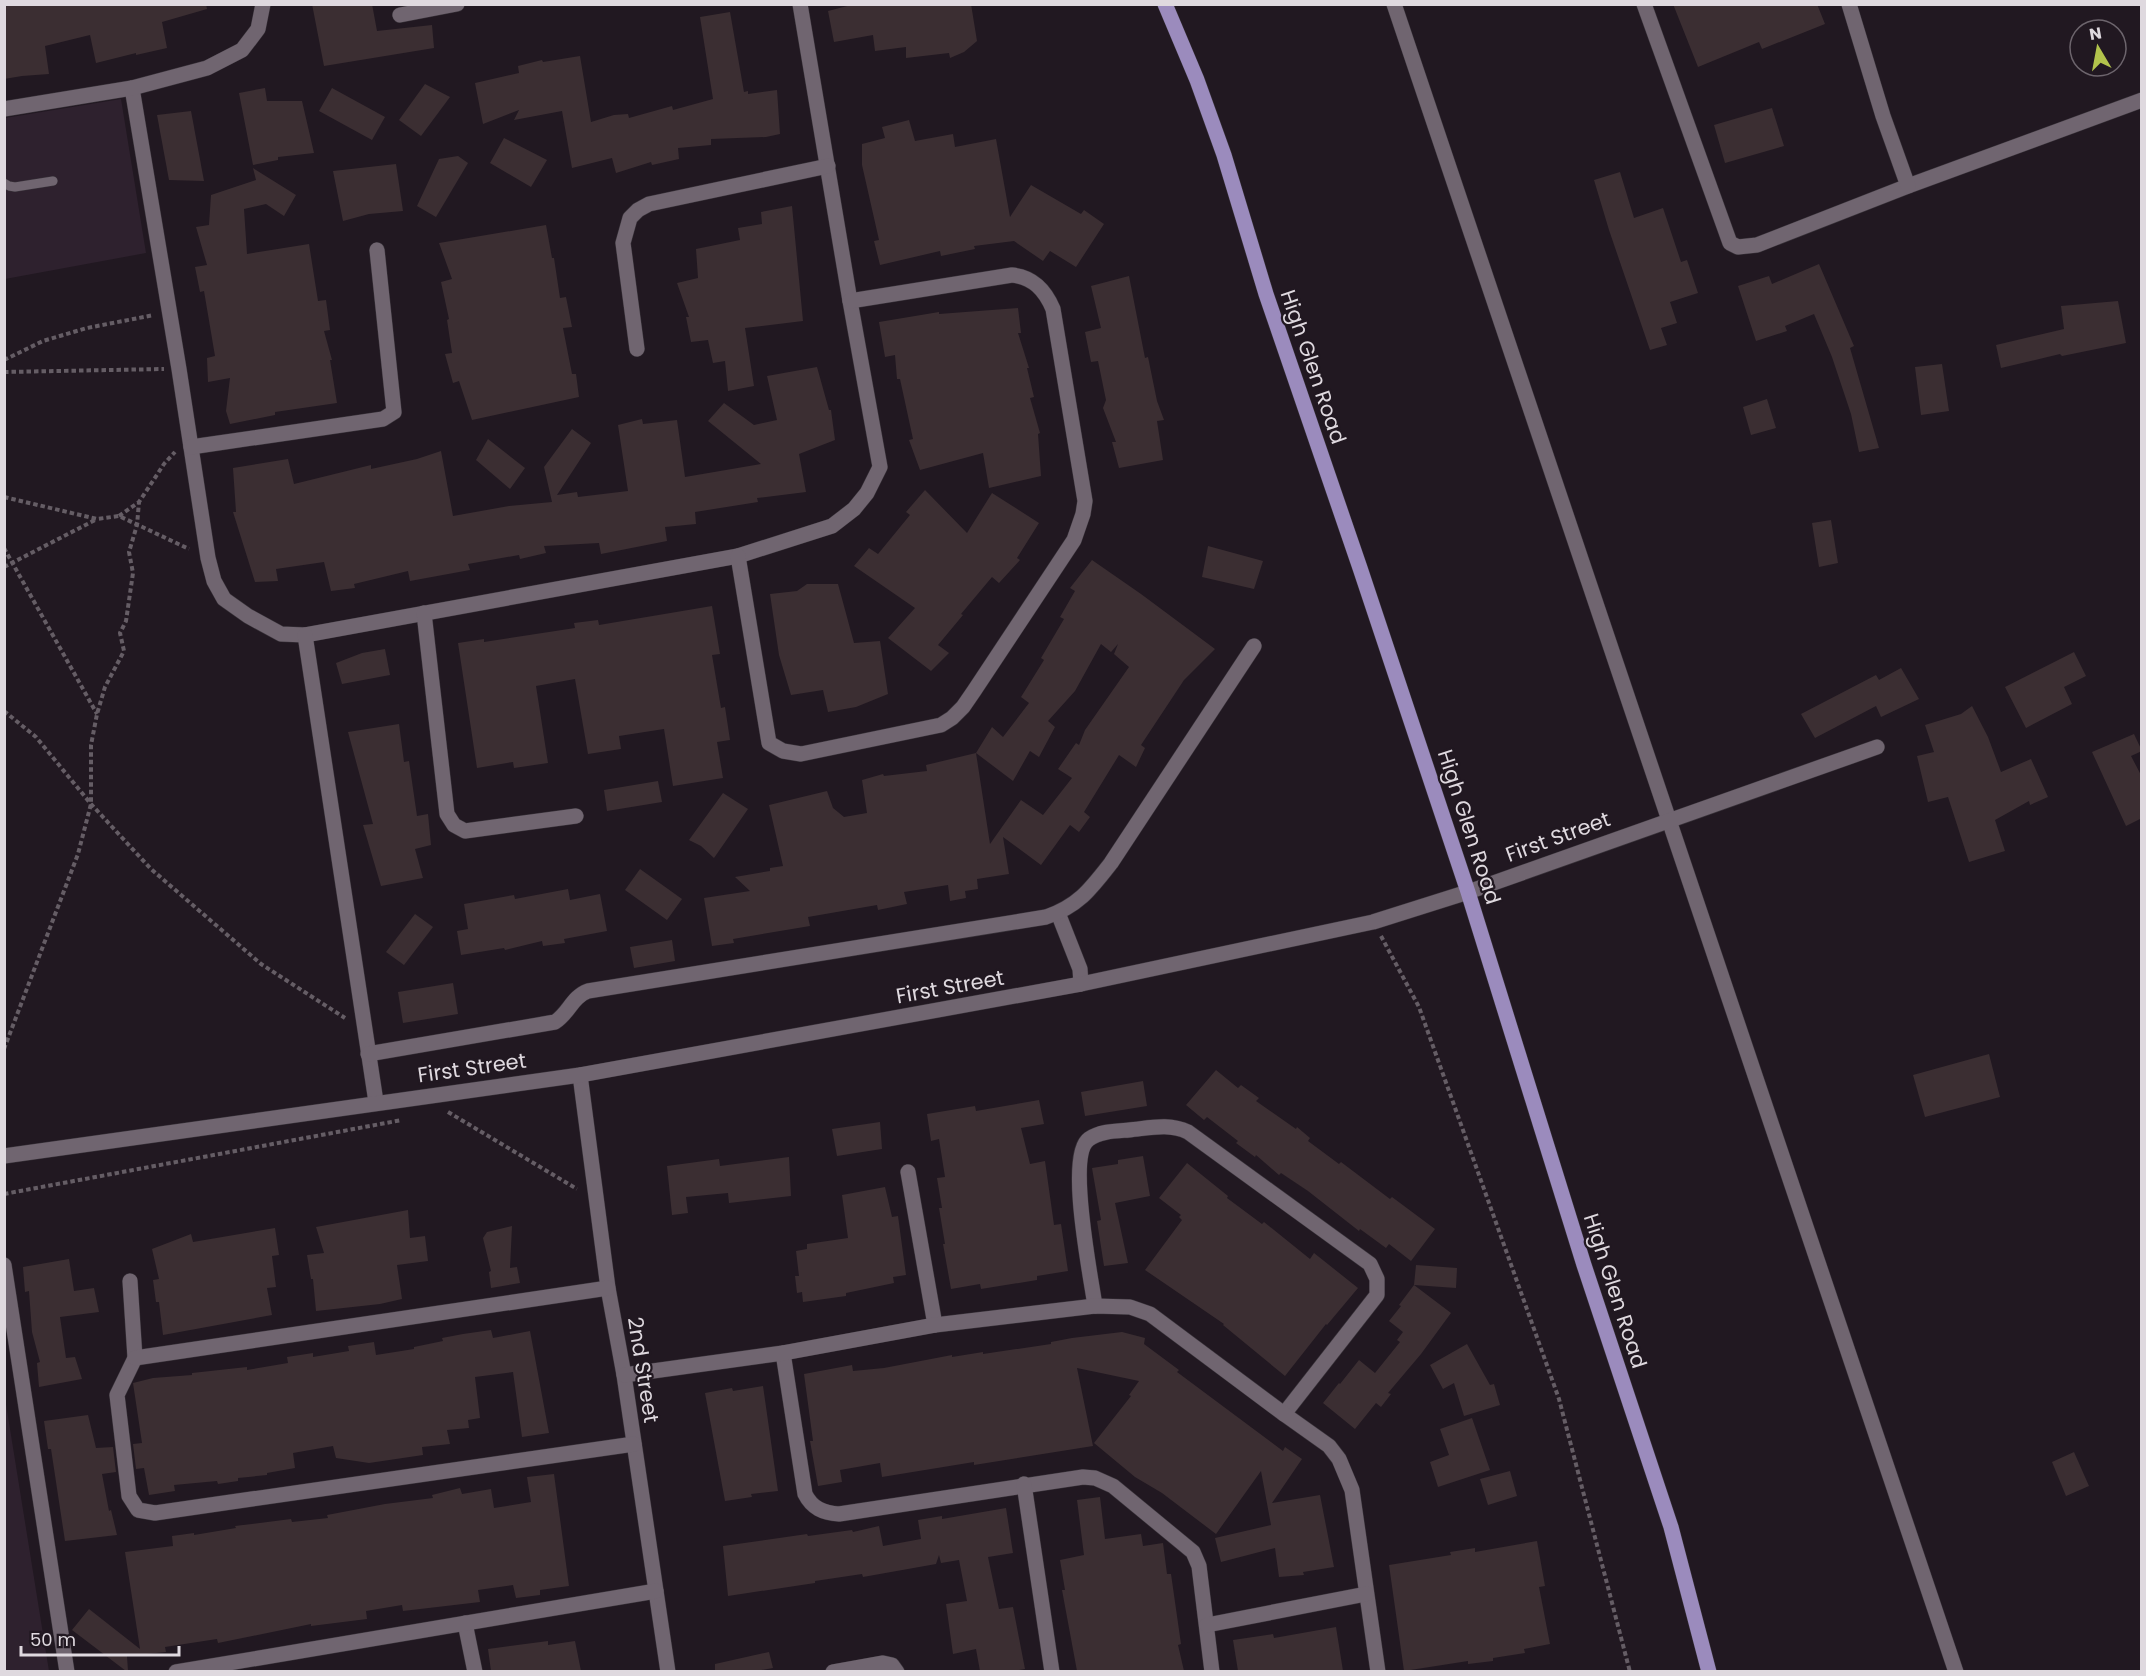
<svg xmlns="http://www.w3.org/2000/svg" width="2146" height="1676" font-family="Poppins,sans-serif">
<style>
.built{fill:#2e212e}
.building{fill:#3b2e32;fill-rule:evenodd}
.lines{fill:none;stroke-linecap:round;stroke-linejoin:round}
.service-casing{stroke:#39333a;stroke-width:10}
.minor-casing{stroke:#39333a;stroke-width:16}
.tertiary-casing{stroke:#39333a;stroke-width:16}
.primary-casing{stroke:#39333a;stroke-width:16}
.path{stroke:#655d65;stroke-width:4;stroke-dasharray:4.5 3;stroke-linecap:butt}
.service{stroke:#706570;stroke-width:9}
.minor{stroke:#706570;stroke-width:15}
.tertiary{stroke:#706570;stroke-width:15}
.primary{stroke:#9b8bbd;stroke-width:15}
.labels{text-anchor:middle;stroke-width:4.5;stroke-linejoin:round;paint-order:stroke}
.street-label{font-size:21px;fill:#dfd9df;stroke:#211821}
</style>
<rect width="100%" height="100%" fill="#211821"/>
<g class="built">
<polygon points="121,99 146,253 5,279 5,118"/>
<polygon points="5,1398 49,1671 5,1671"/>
</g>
<g class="building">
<polygon points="4,4 206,4 207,9 162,22 167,48 136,55 136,53 96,63 90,35 45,46 49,74 22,76 4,79"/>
<polygon points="312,4 372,4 377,31 432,25 434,48 324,66"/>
<polygon points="855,4 971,4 977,41 964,52 950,58 949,53 906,58 906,47 875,51 873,35 834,42 828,11"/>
<polygon points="1673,4 1817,4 1825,24 1762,49 1759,42 1698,67"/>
<polygon points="730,12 744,92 748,91 748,94 777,90 780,134 766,137 711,139 711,145 678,148 679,159 652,165 651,162 616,173 612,158 572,168 562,111 514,120 519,110 483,124 475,83 519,73 518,66 542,60 543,62 580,56 591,122 614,115 628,114 629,118 672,106 673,110 713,99 700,17"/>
<polygon points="425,84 450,97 421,136 399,120"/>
<polygon points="265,88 267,101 302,101 314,153 278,157 278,160 253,165 239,93"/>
<polygon points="332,88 385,117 372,140 319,111"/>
<polygon points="1772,108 1784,146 1725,163 1714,125"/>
<polygon points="191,111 204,181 169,180 157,115"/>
<polygon points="909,120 915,141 953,134 955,147 996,139 1010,217 1031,185 1081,214 1084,210 1104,224 1076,267 1050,251 1043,261 1014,241 974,246 975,249 941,256 940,251 880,265 874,241 879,240 862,165 862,144 885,138 882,127"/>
<polygon points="504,138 547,160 531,187 490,163"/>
<polygon points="458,156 468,163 436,217 417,206 439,159"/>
<polygon points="396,164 403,211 369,214 343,221 333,171"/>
<polygon points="253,168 296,195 284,216 266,204 244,209 247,254 309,244 318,301 326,300 330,330 324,331 332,360 330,360 337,403 275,412 275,415 230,424 226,411 230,378 208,382 207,358 215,356 204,291 200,292 195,267 207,265 196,227 209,225 211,195 256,180"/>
<polygon points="1620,172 1634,218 1663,208 1681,262 1687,260 1698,293 1670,302 1677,323 1661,328 1667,345 1650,350 1609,230 1594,180"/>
<polygon points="792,206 803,321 745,328 754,386 728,391 725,361 713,363 708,340 691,342 686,317 689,317 677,283 698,278 696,249 740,240 738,228 762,224 761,212"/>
<polygon points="546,225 552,258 554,258 560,298 566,297 572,327 563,328 572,374 576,374 579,397 472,420 459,381 453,383 445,354 452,353 447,320 449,319 441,282 452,279 439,243"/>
<polygon points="1819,264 1854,346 1850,348 1879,448 1859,452 1851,414 1832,357 1814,314 1785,326 1787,331 1756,341 1738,286 1769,276 1772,284"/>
<polygon points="1129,276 1145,358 1148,357 1157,401 1164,420 1157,421 1163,460 1119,468 1112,442 1116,442 1103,408 1106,400 1098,361 1091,362 1085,332 1101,328 1091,286"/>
<polygon points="2118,301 2126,343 2062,356 2060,354 2001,368 1996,345 2064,329 2061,306"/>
<polygon points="1018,308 1021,333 1018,333 1029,368 1027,368 1034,397 1030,398 1040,433 1038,434 1041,476 989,488 983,453 920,470 909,440 913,439 900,379 897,379 895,355 885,357 879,322 939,312 939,314"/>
<polygon points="1942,364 1949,411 1921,415 1915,367"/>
<polygon points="817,367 829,410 831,410 835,440 799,454 806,492 757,498 758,502 695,512 696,524 665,527 667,541 601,554 599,543 544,546 546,553 520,559 519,555 468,564 470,570 410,581 408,571 354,584 355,588 331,591 324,562 276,569 278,581 255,582 233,512 236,512 233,468 288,459 294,484 371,465 371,469 417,459 441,451 453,516 509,506 552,502 544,467 572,429 591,443 557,495 577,492 578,497 628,491 618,425 642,419 643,424 677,420 685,477 761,464 708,421 724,403 754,425 777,420 767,376"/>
<polygon points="1767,399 1776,428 1751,435 1743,407"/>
<polygon points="488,439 525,468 510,489 476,460"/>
<polygon points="925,490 967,533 992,493 1039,523 1017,558 1020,560 999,583 992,577 961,614 963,615 938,645 949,653 931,671 888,638 915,608 854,566 869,548 878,554 910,515 906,512"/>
<polygon points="1831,520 1838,563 1819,567 1812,523"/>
<polygon points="1208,546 1263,561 1254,589 1202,577"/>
<path d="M 1092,560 L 1141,594 L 1215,649 L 1184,680 L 1141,745 L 1145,748 L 1136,767 L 1119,755 L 1084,812 L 1090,817 L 1079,832 L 1070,825 L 1041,865 L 1003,837 L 1009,874 L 977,879 L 978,889 L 965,891 L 966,898 L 950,901 L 948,885 L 904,892 L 907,904 L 878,910 L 877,905 L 808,917 L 810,926 L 733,939 L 734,943 L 712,946 L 704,898 L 750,891 L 735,877 L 770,871 L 770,868 L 783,866 L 769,805 L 827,791 L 833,808 L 844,817 L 867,813 L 862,780 L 883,774 L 884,776 L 927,771 L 926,765 L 976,753 L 992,727 L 1003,737 L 1029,703 L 1021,697 L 1044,660 L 1041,658 L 1064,619 L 1060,617 L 1075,591 L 1070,588 ZM 1101,644 L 1111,652 L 1118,644 L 1114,654 L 1129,667 L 1085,730 L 1079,745 L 1076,743 L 1058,769 L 1072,778 L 1043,815 L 1021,800 L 990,844 L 976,753 L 1013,781 L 1030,751 L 1039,757 L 1055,727 L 1048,721 L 1075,691 Z"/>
<polygon points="807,584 838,584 854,643 880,641 888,694 856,707 828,712 823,690 791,695 779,655 770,594 797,591"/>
<polygon points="712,606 720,654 712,655 721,708 725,707 730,740 717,742 723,778 673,786 664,729 619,736 621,749 588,754 575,679 536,686 548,763 514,768 513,762 477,768 458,643 484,639 484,642 575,628 574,623 598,620 599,625"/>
<polygon points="385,649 390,675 342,684 336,663 362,653"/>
<polygon points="2074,652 2086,676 2064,687 2072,704 2026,728 2005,687"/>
<polygon points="1901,668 1919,699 1881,717 1876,706 1815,738 1801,714 1876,675 1879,680"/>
<polygon points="1972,706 1988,737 2001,772 2031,759 2048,797 2030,805 2029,801 1995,820 2005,851 1969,862 1948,797 1928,802 1917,756 1934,752 1925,725 1961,714"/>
<polygon points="399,724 404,762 409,761 417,816 428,814 431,845 415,849 423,878 381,886 363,825 373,824 348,732"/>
<polygon points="2134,734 2142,751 2131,756 2142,777 2142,818 2126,826 2092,752"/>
<polygon points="658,781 662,802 607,811 604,790"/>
<polygon points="723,793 748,809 714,858 701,846 689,840"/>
<polygon points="640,869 682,899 667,920 625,890"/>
<polygon points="568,889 570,900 600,894 607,931 564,939 565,943 543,946 542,941 505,950 504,948 461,955 457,931 468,929 464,904 514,895 515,899"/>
<polygon points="415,914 433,927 404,965 386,952"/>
<polygon points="672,940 675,961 634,968 630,947"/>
<polygon points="453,983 458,1014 403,1023 398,992"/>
<polygon points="1989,1054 2000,1097 1925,1117 1913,1075"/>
<polygon points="1216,1070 1238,1088 1241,1085 1259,1098 1256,1101 1296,1129 1297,1127 1310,1138 1308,1141 1339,1164 1341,1162 1390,1199 1392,1197 1435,1229 1411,1261 1389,1244 1386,1248 1360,1229 1359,1231 1308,1191 1281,1173 1279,1175 1256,1155 1255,1157 1236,1143 1238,1141 1207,1117 1204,1120 1186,1105"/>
<polygon points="1143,1081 1147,1106 1085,1116 1081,1092"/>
<polygon points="1039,1100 1044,1124 1021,1128 1030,1164 1045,1161 1054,1225 1061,1224 1068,1271 1037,1276 1037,1280 981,1289 980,1284 951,1289 943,1244 945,1244 939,1208 942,1208 937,1178 945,1177 939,1139 931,1141 927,1114 975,1106 976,1111"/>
<polygon points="880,1122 882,1149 837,1156 832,1129"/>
<polygon points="1143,1156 1150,1196 1115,1203 1128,1263 1104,1266 1097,1221 1101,1220 1092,1168 1118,1164 1118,1160"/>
<polygon points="789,1157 791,1196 729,1203 728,1193 686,1197 688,1213 672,1215 667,1166 719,1159 720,1166"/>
<polygon points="1187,1163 1228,1196 1227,1198 1262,1224 1264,1222 1310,1259 1314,1253 1358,1288 1327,1325 1326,1324 1285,1376 1223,1325 1224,1324 1145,1270 1182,1220 1179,1217 1181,1215 1159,1198"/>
<polygon points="885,1187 892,1217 898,1216 906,1275 893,1277 894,1283 846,1293 846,1296 803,1302 802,1292 797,1293 795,1276 799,1276 796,1251 807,1249 807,1244 848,1238 842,1195"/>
<polygon points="408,1210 410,1238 425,1236 428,1261 397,1265 402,1299 380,1304 316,1311 313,1279 311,1279 307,1255 324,1253 316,1227"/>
<polygon points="512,1226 510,1268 517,1267 520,1283 491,1288 489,1272 491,1271 483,1238 487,1232"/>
<polygon points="275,1228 279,1255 272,1256 276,1287 267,1288 272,1315 163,1335 159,1302 156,1302 153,1280 159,1279 152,1249 191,1234 193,1242"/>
<polygon points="69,1259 74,1291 94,1288 99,1312 60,1317 66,1358 75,1357 82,1379 39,1387 37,1363 40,1362 32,1332 29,1291 25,1292 23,1267"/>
<polygon points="1416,1265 1457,1268 1456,1288 1414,1285"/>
<polygon points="1414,1285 1451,1313 1421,1354 1388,1393 1391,1394 1381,1407 1376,1403 1355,1429 1323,1403 1339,1383 1340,1384 1359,1360 1375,1373 1400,1342 1397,1340 1403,1332 1389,1321 1401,1306 1399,1305"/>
<polygon points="491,1330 493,1338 530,1331 549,1433 522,1437 513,1372 475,1377 480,1418 468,1420 469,1428 447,1430 450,1444 422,1447 423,1455 369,1463 336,1458 333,1446 293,1453 295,1468 267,1473 267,1475 238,1478 238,1481 218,1484 217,1481 174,1485 175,1491 149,1495 144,1468 136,1469 133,1444 142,1443 133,1383 153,1378 192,1375 192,1373 247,1367 247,1370 288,1363 287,1357 313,1353 313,1357 349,1351 348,1346 374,1342 376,1355 414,1349 414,1347 443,1341 442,1338 463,1334"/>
<polygon points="1122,1332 1145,1338 1144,1344 1179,1370 1177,1372 1283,1451 1285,1447 1302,1459 1272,1503 1320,1495 1334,1567 1303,1572 1304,1575 1279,1577 1275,1548 1221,1562 1215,1538 1271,1525 1261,1471 1216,1534 1162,1493 1135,1477 1094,1443 1131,1396 1129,1395 1139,1381 1077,1368 1093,1446 974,1465 974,1462 882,1477 880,1463 840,1470 842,1482 818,1486 810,1441 813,1441 804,1374 852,1365 853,1371 884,1368 952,1355 952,1357 983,1352 983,1354 1051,1344 1051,1342 1072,1338"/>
<polygon points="1467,1344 1490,1385 1494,1384 1500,1405 1464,1416 1454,1383 1443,1389 1430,1365"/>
<polygon points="763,1386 778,1491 751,1494 752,1497 725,1501 705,1393 732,1388 733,1391"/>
<polygon points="88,1415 96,1448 113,1447 116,1472 102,1474 109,1511 111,1510 117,1535 65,1541 51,1449 48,1449 44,1421"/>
<polygon points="1472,1418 1490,1470 1438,1487 1430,1462 1449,1455 1440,1429"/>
<polygon points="2074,1452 2089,1486 2066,1496 2052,1462"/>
<polygon points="1510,1471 1517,1496 1488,1505 1480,1479"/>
<polygon points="554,1474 569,1586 540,1590 540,1595 516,1598 513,1585 478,1590 480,1602 403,1611 402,1605 366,1611 367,1619 311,1626 311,1624 218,1643 217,1639 165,1647 166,1652 127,1656 128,1671 126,1671 72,1630 89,1609 140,1649 125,1552 173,1546 172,1536 194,1533 194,1535 236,1528 235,1526 291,1519 292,1522 328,1518 327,1515 385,1504 433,1498 432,1495 460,1488 462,1494 491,1489 494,1508 531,1502 527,1477"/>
<polygon points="1100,1497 1105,1539 1141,1534 1143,1546 1163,1543 1167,1574 1171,1574 1181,1644 1178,1645 1184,1671 1077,1671 1062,1590 1065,1590 1060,1560 1084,1555 1077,1500"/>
<polygon points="1006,1508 1013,1553 988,1557 999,1609 1013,1607 1025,1669 1013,1671 980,1671 976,1649 953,1654 946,1604 967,1601 959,1560 941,1563 939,1555 936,1564 863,1577 862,1574 815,1581 815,1583 728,1596 723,1546 807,1534 808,1536 852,1530 853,1532 879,1526 883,1546 921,1539 918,1520 942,1516 942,1519"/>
<polygon points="1537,1541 1545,1586 1539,1587 1550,1644 1524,1649 1525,1653 1493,1658 1493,1661 1468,1664 1468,1661 1404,1671 1389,1565 1451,1555 1450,1552 1475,1548 1475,1552"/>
<polygon points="1336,1627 1343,1671 1238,1671 1233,1640 1273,1634 1274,1638"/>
<polygon points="548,1641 548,1645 575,1641 581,1671 491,1671 488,1649"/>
<polygon points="769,1652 773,1668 756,1671 715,1671 715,1664"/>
</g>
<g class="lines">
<defs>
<polyline id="service" points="4,183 9,186 15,187 53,181"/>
<g id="minor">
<polyline points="1394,4 1956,1672"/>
<polyline points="1644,4 1730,243 1738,247 1757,245 1908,186 2142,100"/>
<polyline points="1849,4 1883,116 1908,186"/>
<polyline points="400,15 457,4"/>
<polyline points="132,88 179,369 208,558 214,581 224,599 248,616 281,634 305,635 738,556 832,526 854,509 867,493 880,467 850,301 800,4"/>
<polyline points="4,109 132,88 207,68 242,50 258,29 263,4"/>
<polyline points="637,349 623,243 630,218 638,210 649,204 828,166"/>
<polyline points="191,447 383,419 394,412 377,250"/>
<path d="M 738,556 L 769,743 L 783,751 L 801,754 L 941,725 L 952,718 L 963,707 L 974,691 L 1074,540 L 1083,514 L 1085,501 L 1053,309 C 1045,290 1033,277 1012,275 L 850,301"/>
<polyline points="424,613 447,814 454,825 465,831 576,816"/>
<polyline points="305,635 376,1102"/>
<polyline points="1468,892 1877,747"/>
<polyline points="1058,913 1080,969 1081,984"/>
<path d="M 368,1054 L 555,1022 C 569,1013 572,997 588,991 L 1046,917 C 1078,906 1090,890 1111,863 L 1254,646"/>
<polyline points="580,1075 608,1288 624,1375 668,1672"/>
<polyline points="908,1172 935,1325"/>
<polyline points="4,1265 67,1672"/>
<polyline points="130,1281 135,1358 117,1395 129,1496 138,1510 155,1513 634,1444"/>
<path d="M 1095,1306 C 1091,1277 1066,1155 1089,1139 C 1100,1131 1117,1131 1129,1130 C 1150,1128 1169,1123 1188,1132 L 1370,1264 L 1377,1279 L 1377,1295 L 1284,1414"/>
<path d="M 783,1353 L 805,1494 C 812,1508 823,1513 839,1514 L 1083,1477 L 1095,1478 L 1113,1486 L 1193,1552 L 1199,1566 L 1212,1672"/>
<polyline points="135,1358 608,1288"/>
<polyline points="624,1375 783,1353 935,1325 1095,1306 1130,1307 1150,1314 1284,1414 1329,1446 1339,1459 1352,1490 1378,1672"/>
<polyline points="1024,1484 1052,1672"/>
<polyline points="465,1623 475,1672"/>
<polyline points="1207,1625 1366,1594"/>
<polyline points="176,1672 656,1591"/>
<polyline points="833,1672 883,1663 892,1665 897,1672"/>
</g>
<polyline id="tertiary" points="4,1156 580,1075 1081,984 1373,922 1468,892"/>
<polyline id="primary" points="1165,4 1197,80 1224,155 1266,294 1360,568 1468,892 1584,1265 1671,1527 1709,1672"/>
</defs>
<use href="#service" class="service-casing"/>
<use href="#minor" class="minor-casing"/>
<use href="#tertiary" class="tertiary-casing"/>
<use href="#primary" class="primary-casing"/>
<g class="path">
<polyline points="4,360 43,341 87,328 154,315"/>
<polyline points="4,372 164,369"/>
<polyline points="4,497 97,519 119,516 189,549"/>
<polyline points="119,516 139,502 164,464 175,452"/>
<polyline points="4,548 97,714"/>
<polyline points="4,567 97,519"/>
<polyline points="4,711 36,737 91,804 151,869 261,964 345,1018"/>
<polyline points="1381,936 1419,1007 1559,1399 1630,1672"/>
<polyline points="4,1049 78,854 91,804 91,745 97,714 105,687 124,651 120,633 126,621 133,573 129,552 137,525 139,502"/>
<polyline points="448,1112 577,1189"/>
<polyline points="4,1194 402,1120"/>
</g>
<use href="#service" class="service"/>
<use href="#minor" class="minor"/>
<use href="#tertiary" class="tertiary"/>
<use href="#primary" class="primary"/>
</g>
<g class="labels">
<g class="street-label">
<text transform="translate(1313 367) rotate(71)" y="7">High Glen Road</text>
<text transform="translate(1469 827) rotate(72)" y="7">High Glen Road</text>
<text transform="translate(1558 837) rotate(-20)" y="7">First Street</text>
<text transform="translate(950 987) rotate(-10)" y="7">First Street</text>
<text transform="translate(472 1068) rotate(-8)" y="7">First Street</text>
<text transform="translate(1615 1291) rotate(72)" y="7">High Glen Road</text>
<text transform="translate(643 1370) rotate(81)" y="7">2nd Street</text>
</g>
</g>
<rect width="2146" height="1676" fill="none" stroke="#dfd9df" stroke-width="12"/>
<g transform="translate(2098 48) rotate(350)"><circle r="28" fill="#211821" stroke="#6d656d" stroke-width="1.5"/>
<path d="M0-4.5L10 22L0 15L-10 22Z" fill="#b2c34c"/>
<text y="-9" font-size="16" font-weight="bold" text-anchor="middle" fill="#dfd9df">N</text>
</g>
<path d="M21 1646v9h158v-9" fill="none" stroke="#dfd9df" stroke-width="3"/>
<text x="30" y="1646" font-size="18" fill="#dfd9df" stroke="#211821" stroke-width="4.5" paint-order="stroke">50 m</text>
</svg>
